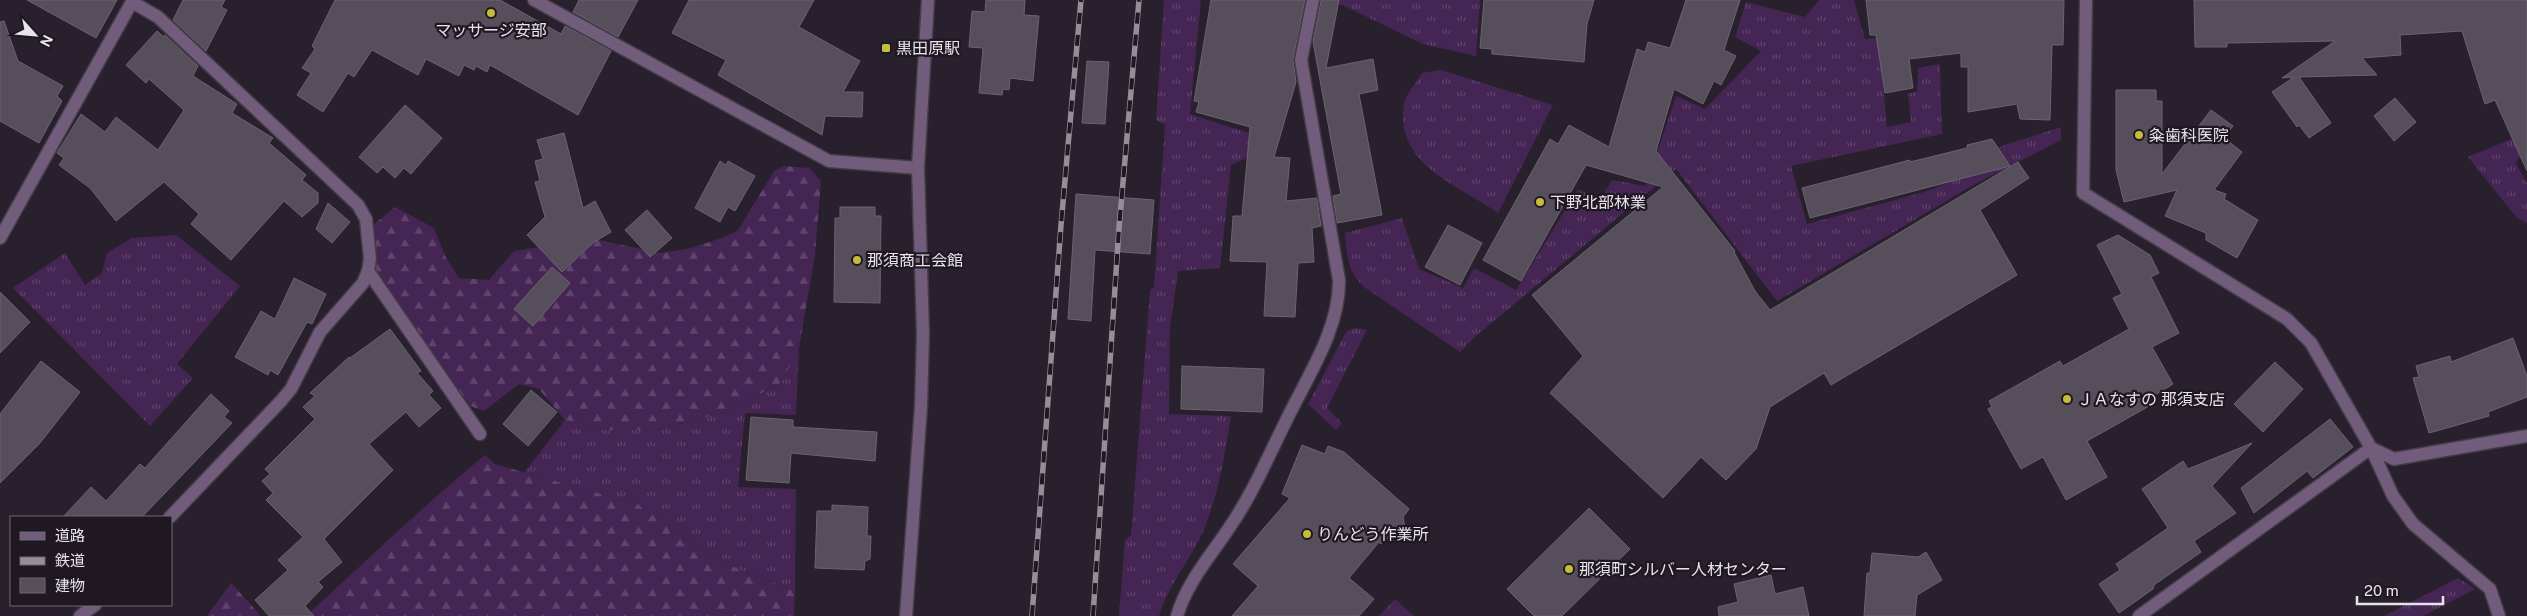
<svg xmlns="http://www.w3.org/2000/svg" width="2527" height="616" font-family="'Public Sans','Noto Sans JP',sans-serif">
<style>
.grass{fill:url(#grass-tufts)}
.forest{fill:url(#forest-firs)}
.building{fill:#574e5b;stroke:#6c6371}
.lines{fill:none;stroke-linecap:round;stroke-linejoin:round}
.minor-casing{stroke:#433b47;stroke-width:15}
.tertiary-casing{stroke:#433b47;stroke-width:15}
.minor{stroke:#715c7c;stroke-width:12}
.tertiary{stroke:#715c7c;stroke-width:12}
.rail-casing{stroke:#958e98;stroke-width:5.5}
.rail{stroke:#1f1722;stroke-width:4;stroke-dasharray:11;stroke-linecap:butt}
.poi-dot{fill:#c7bb3c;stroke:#1f1722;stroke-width:2}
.labels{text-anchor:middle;stroke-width:4.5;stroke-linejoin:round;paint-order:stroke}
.poi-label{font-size:16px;fill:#e8e3eb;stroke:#1f1722;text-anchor:start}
</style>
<defs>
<pattern id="grass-tufts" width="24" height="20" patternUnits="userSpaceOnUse" patternTransform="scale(1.25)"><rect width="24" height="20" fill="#452553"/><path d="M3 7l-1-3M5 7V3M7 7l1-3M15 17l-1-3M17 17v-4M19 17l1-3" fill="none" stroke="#60446c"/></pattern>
<pattern id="forest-firs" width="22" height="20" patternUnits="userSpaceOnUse" patternTransform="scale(1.25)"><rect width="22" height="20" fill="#452553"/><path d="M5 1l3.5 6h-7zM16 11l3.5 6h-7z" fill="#60446c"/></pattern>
</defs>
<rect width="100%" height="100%" fill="#28202c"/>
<g class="grass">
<path d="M 1164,0 L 1201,0 L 1190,114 L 1267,139 L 1255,154 L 1231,165 L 1220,268 L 1178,271 L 1170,327 L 1169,414 L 1231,416 C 1224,458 1218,500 1200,538 C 1186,566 1169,585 1159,616 L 1119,616 L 1125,540 L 1131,535 L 1150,290 L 1154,287 L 1165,125 L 1156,120 Z"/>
<polygon points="1337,0 1480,0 1476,56 1423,44 1338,3"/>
<path d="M 1819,0 L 1854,0 L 1865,39 L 1879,38 L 1887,127 L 1911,122 L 1908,94 L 1917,91 L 1918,68 L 1940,64 L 1942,134 L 1791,166 L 1807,224 L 1924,192 L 1981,171 L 1980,153 L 2061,127 L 2061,140 L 1975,184 L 1777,301 L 1676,169 L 1477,335 L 1460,352 L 1364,287 C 1347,271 1347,255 1345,233 L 1402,218 L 1419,269 L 1463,288 L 1474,268 L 1516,290 L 1578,189 L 1600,200 L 1612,180 L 1646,186 L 1676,96 L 1705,109 L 1761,51 L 1735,37 L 1746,2 L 1805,17 Z"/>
<path d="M 1441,70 L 1553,105 L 1498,213 C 1458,184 1394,166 1404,103 C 1406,94 1417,82 1422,73 Z"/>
<polygon points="2516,137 2523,152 2516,163 2527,183 2527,223 2517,218 2468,157"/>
<polygon points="176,235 240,286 177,364 193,378 150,426 13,288 65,253 85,285 102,273 107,253 132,238"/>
<polygon points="1354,328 1367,330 1327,408 1342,423 1336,430 1308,404 1346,332"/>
<polygon points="799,348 796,415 745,413 738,487 796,489 795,591 746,573 701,550 637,504 524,473 565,420 608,430 656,430 725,412 781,383"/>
<polygon points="2458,578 2475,589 2423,616 2384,616"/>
<polygon points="1395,599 1414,616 1379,616"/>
</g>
<g class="forest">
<polygon points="784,166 809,168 821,181 815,255 799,348 781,383 725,412 656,430 608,430 565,420 539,389 519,384 484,411 470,406 374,269 372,226 395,207 434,228 445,256 459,278 489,280 514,251 593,239 661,253 691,248 725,237 738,230 774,171"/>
<path d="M 485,455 L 495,464 L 637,504 L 701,550 L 746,573 L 795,591 L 794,616 L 306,616 C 365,562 423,506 485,455 Z"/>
<polygon points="231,583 261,616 207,616"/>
</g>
<g class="building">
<polygon points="27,0 117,0 96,38"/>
<polygon points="183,0 225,0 221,7 227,10 206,51 173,20"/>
<polygon points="335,0 500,0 561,34 565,26 611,51 578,115 490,65 487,72 476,66 474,70 464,65 459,76 426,59 418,75 372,50 354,77 348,73 323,112 297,95 311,73 302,68 315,49 312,46"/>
<polygon points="579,0 638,0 618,37 573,12"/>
<polygon points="689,0 814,0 799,27 860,61 843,92 863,92 862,117 825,116 822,135 718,75 726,60 672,33"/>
<polygon points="986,0 1025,0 1024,15 1039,16 1033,81 1010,78 1009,90 1003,89 1002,95 979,93 983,48 969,47 972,11 985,12"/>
<polygon points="1211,0 1305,0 1293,59 1296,82 1274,157 1290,158 1286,201 1317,198 1321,226 1312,228 1314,262 1298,263 1295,317 1264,316 1267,262 1230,261 1233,216 1242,216 1250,127 1196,112 1199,102 1194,101"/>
<polygon points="1321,0 1339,0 1326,68 1373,59 1378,90 1359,94 1382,215 1337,223 1333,196 1341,194 1313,42"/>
<polygon points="1484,0 1594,0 1587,24 1584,62 1492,54 1492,49 1480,48"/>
<polygon points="1686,0 1740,0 1724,50 1736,56 1721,85 1714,81 1703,104 1674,89 1656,151 1735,251 1734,252 1755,291 1770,310 2018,162 2029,178 1980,210 2017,275 1831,385 1824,373 1770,407 1756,449 1726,480 1701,457 1663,498 1550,393 1583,356 1532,295 1663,187 1586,165 1521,281 1483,260 1550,139 1558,144 1569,125 1609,147 1637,49 1645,52 1648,42 1670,48"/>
<polygon points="1866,0 2064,0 2063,45 2052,45 2050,120 2020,119 2017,104 1968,112 1968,67 1961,67 1961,53 1909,59 1913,88 1885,93 1876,35 1870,35"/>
<polygon points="2194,0 2527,0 2527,171 2495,100 2485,104 2462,31 2400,35 2401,55 2362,58 2377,75 2299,77 2331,123 2309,138 2299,125 2297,127 2272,92 2294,77 2282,78 2335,41 2227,43 2227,47 2195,47"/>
<polygon points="4,21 18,61 63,86 57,96 62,101 39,143 0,121 0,22"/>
<polygon points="157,31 164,37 165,35 198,66 193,76 237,104 232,113 273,138 269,143 306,175 302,180 318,193 318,203 302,217 284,201 231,260 191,224 199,214 164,182 116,221 90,188 59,165 64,158 57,153 81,114 105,132 116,117 158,150 184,110 149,79 146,83 126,65"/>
<polygon points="1087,61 1109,62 1105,124 1082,123"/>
<polygon points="2116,90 2156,90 2156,101 2162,101 2162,174 2211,110 2233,126 2224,138 2242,152 2214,190 2226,194 2224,199 2258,220 2237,258 2206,240 2206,233 2165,216 2177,190 2124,202 2116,170"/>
<polygon points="2395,98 2416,122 2394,141 2374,116"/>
<polygon points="405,105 442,138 411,174 404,168 395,178 383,167 377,173 359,157"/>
<polygon points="564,133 583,208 595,201 611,232 594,242 562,272 527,235 545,217 535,182 540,181 535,161 543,159 537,140"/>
<polygon points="1992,139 2010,166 1810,218 1802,188 1910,160 1910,162 1967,148 1967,145"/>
<polygon points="720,161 726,165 728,161 755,176 735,211 728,207 720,222 695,208"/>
<polygon points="1076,194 1154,200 1150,254 1095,250 1091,321 1068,319"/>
<polygon points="328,203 350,222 332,243 316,229"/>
<polygon points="840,207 875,207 875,216 881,216 880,303 834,302 835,218 840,218"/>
<polygon points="647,210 672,238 650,257 625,230"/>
<polygon points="1448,225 1482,243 1460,285 1425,267"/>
<polygon points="2118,235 2150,255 2159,273 2151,277 2179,333 2152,347 2173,384 2148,399 2151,405 2087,441 2107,477 2066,500 2043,457 2021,469 1988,409 1992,407 1989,401 2060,361 2063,366 2129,329 2113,298 2122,294 2097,245"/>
<polygon points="552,267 570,283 533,326 514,309"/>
<polygon points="294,278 326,294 312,324 307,322 278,375 270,370 268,375 235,357 261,311 275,319"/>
<polygon points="0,292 30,322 0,353"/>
<polygon points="390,329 421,371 417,373 433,391 429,395 441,408 419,427 406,412 369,444 393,470 324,539 342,562 318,582 323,587 305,606 314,616 269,616 255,600 288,570 278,560 303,537 266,500 273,493 262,481 270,474 265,469 315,419 303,407 315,396 310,393 349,357 350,358"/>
<polygon points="2513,338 2527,376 2527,397 2488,412 2489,416 2429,433 2413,378 2419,377 2416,366 2450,356 2451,362"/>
<polygon points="41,361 80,392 40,443 0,483 0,414"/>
<polygon points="2275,362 2303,389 2263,432 2234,404"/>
<polygon points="1182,366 1264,369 1262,412 1181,409"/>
<polygon points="531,390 557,412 528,446 503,424"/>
<polygon points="211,394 229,411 224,417 232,423 142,517 63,517 91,487 106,501 140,464 145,468"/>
<polygon points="751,417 793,420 793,427 877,432 875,461 791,453 789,483 746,480"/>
<polygon points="2330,419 2353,447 2313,478 2307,471 2254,513 2241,488"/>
<polygon points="2252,443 2212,486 2236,513 2194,541 2201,552 2154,585 2153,589 2119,613 2099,584 2120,570 2116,564 2168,528 2142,489 2183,461 2188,469"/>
<polygon points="1302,445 1325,454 1328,446 1344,452 1409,509 1403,517 1405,529 1398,538 1385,539 1381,544 1379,542 1349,578 1374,599 1359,616 1232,616 1258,586 1233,564 1290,498 1282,494"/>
<polygon points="832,505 868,507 867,536 871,536 870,559 865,561 864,570 815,568 817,511 832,511"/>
<polygon points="1589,508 1630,549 1562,616 1534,616 1507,589"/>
<polygon points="1926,552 1942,580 1917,595 1915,616 1864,616 1867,573 1870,573 1872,553 1918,557"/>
<polygon points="1771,575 1775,594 1803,587 1809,616 1719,616 1718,607 1738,602 1734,584"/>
</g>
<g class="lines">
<defs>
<g id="minor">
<polyline points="534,0 829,161 918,168 923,334 921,406 906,616"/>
<polyline points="2086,0 2083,193 2287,319 2311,343 2371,448 2394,459 2527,436"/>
<polyline points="132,2 158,17 358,205 366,219 370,259 368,271 363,283 320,332 291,389 281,401 170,517"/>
<polyline points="0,238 133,0"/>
<polyline points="368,271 480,434"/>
<polyline points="80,616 95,605"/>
<path d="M 1177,616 C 1187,582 1210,557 1229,528 C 1252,495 1268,457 1286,421 C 1307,377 1340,329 1339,280 L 1301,60 L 1313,0"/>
<polyline points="2139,616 2371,448 2393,496 2413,524 2490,589 2499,616"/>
</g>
<polyline id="tertiary" points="918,168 928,0"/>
</defs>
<use href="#minor" class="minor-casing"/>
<use href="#tertiary" class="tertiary-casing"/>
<use href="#minor" class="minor"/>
<use href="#tertiary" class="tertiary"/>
<defs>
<g id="rail">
<polyline points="1032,616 1061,225 1081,0"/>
<polyline points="1093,616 1119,228 1139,0"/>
</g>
</defs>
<use href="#rail" class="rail-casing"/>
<use href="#rail" class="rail"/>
</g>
<g class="poi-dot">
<circle cx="491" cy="13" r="5"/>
<rect x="881" y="43" width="10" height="10" rx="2.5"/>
<circle cx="2139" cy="135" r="5"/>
<circle cx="1540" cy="202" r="5"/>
<circle cx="857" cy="260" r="5"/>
<circle cx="2067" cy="399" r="5"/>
<circle cx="1307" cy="534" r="5"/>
<circle cx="1569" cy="569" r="5"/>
</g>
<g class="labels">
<g class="poi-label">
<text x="491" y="36" text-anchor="middle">マッサージ安部</text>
<text x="896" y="54">黒田原駅</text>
<text x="2149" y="141">粂歯科医院</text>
<text x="1550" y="208">下野北部林業</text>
<text x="867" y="266">那須商工会館</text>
<text x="2077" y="405">ＪＡなすの 那須支店</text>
<text x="1317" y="540">りんどう作業所</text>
<text x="1579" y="575">那須町シルバー人材センター</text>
</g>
</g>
<rect x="10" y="516" width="162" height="90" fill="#1f1722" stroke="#6f6972"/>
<rect x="20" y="532" width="25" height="8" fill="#715c7c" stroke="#6f6972"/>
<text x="55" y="541" font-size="15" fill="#e8e3eb">道路</text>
<rect x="20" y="557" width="25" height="8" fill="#958e98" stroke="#6f6972"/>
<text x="55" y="566" font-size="15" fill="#e8e3eb">鉄道</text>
<rect x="20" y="578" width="25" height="15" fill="#574e5b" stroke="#6f6972"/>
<text x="55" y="591" font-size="15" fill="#e8e3eb">建物</text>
<g transform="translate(35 35) rotate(117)" stroke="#1f1722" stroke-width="4" paint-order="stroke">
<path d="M0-4L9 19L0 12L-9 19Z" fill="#e8e3eb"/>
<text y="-8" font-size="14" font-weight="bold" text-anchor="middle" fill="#e8e3eb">N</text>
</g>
<path d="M2357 596v8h86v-8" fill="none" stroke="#e8e3eb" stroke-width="2.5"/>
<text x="2364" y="596" font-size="15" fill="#e8e3eb" stroke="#1f1722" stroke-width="4" paint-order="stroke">20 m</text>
</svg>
